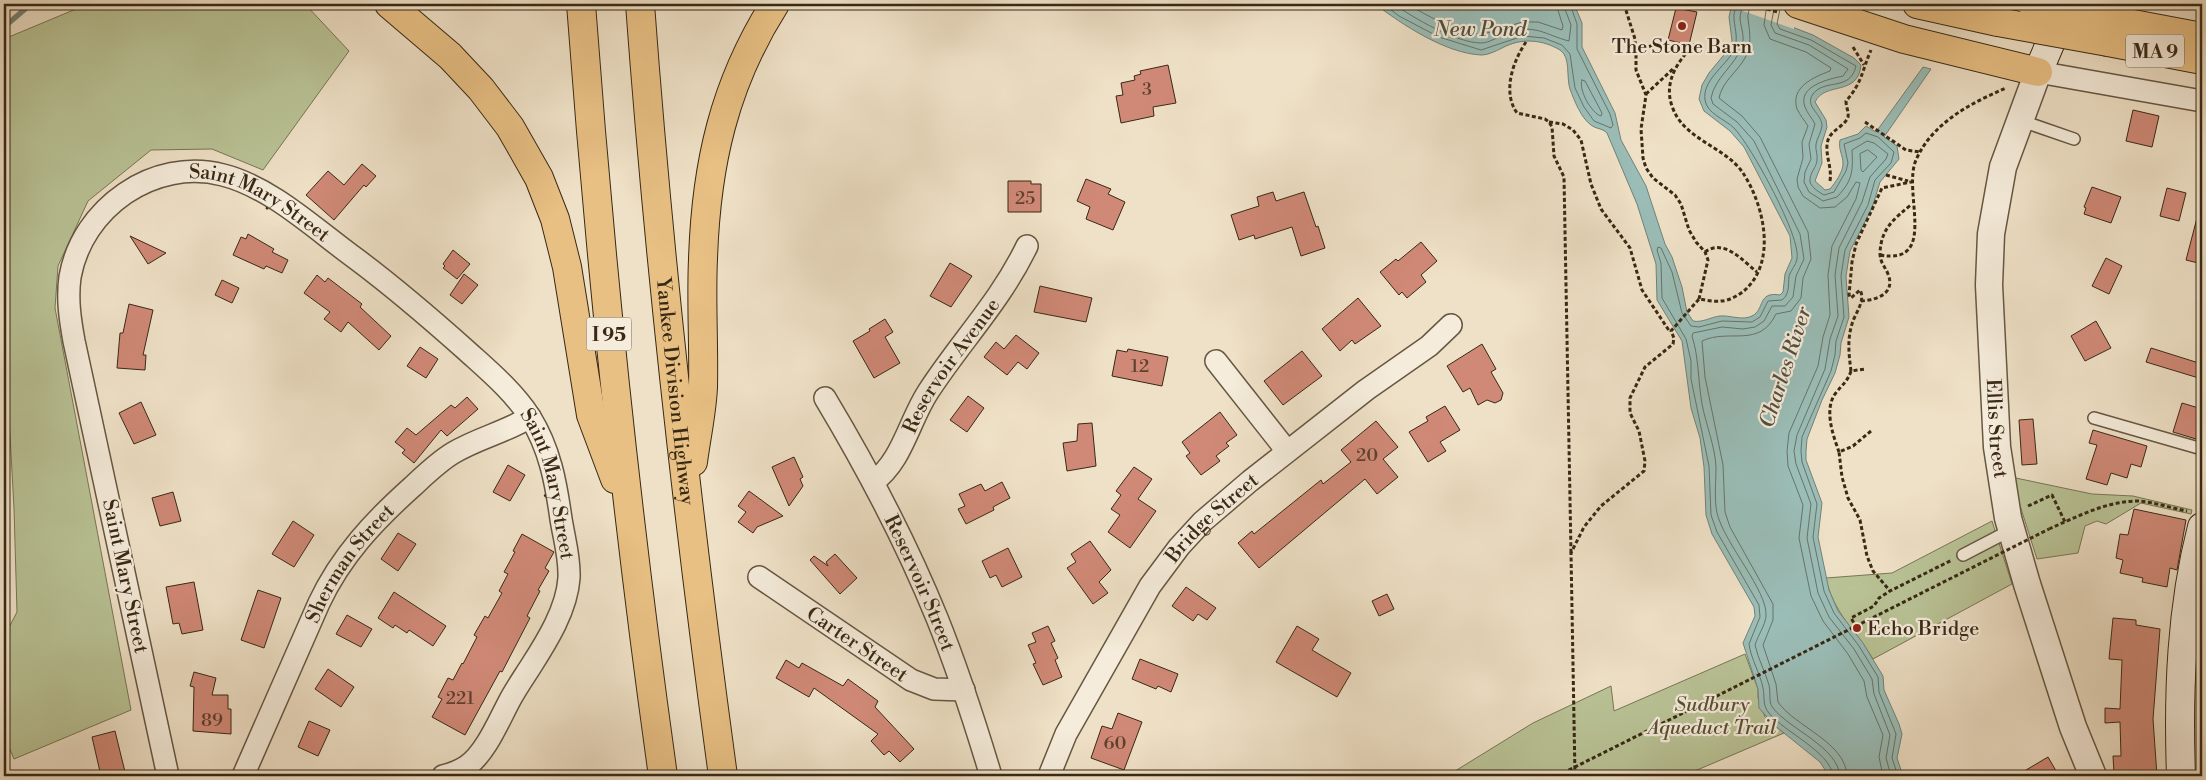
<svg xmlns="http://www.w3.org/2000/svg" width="2206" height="780" font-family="'Libre Bodoni',serif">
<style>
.green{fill:#b9c396;stroke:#787656}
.water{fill:#9abdb7;stroke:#738276}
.pier{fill:#efe1c7}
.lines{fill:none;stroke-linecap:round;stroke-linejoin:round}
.shore{stroke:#697366;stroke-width:1}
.stream{stroke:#738276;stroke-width:5.5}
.building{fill:#d08977;stroke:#382915}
.service-casing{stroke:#665742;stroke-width:14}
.minor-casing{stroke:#665742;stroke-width:24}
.tertiary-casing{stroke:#665742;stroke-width:29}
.secondary-casing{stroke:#382915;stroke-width:30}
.trunk-casing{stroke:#382915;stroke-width:30}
.motorway-casing{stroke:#382915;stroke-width:30}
.path{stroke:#382915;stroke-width:3;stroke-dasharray:4 2.5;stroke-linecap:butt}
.service{stroke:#f5ecdb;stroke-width:11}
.minor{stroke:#f5ecdb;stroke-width:21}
.tertiary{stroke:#f5ecdb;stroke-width:26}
.secondary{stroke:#f5ecdb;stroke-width:28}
.trunk{stroke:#e8c084;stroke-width:28}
.motorway{stroke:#e8c084;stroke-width:28}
.trunk-bridge-casing{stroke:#382915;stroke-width:30;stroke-linecap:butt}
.path-bridge{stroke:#382915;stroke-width:3;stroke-dasharray:4 2.5;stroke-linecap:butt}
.trunk-bridge{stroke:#e8c084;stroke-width:28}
.poi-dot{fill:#8f2418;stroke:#f5ecdb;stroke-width:2}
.labels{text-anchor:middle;stroke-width:4.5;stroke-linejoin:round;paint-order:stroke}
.number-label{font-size:18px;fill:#5e412e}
.shield{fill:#f5ecdb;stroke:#716450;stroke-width:1}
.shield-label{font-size:19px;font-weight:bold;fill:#382915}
.poi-label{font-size:20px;fill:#382915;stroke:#f5ecdb}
.street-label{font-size:20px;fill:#382915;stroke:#f5ecdb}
.park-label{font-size:20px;font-style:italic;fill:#585035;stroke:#f5ecdb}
.water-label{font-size:21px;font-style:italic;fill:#504e3e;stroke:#f5ecdb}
</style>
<rect width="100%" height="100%" fill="#efe1c7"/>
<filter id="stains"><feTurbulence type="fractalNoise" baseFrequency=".004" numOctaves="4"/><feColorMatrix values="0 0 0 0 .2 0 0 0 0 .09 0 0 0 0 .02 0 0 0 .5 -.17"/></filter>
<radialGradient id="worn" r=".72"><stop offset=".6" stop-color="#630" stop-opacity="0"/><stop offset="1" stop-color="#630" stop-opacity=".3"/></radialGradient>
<g class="green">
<polygon points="88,4 305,4 349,51 263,170 212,149 151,150 88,201 58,266 55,308 131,710 14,759 4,735 4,637 17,612 14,508 4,326 4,39"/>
<polygon points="2011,477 2092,494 2133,496 2192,510 2191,514 2141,503 2106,524 2097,521 2085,526 2078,553 2037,559"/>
<path d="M 1992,521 L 2012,584 L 1873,659 C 1856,632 1832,610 1826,578 L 1892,573 Z"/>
<polygon points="1745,654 1758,689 1758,698 1765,717 1784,733 1683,776 1447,776 1533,723 1611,686 1614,711"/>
</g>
<path class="water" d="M 1375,4 L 1574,4 L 1582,23 L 1582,47 L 1615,113 L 1621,140 L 1646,186 L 1665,244 L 1672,257 L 1682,287 L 1687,312 L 1693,321 C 1702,323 1711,317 1720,316 C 1730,315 1742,321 1752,316 C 1765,310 1757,291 1780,295 L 1783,292 L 1785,274 L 1792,258 L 1790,236 L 1744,147 L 1730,131 L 1704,111 L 1699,99 L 1702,85 L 1709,73 L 1728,50 L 1732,41 L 1729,17 L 1732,4 L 1813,35 L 1854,58 L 1861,65 C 1858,97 1825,81 1815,102 L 1826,120 L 1827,127 L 1821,146 L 1822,163 L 1815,181 L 1825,190 L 1830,189 C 1835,183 1843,172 1843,164 C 1843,155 1838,149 1840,140 L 1858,134 L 1866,126 L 1876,132 L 1923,67 L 1931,69 L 1884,137 L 1897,146 L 1899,159 L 1880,182 L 1872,208 L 1850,251 L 1846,276 L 1849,317 L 1841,343 L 1840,355 L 1835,373 L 1822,400 L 1807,439 L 1806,451 L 1806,460 L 1822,503 L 1818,537 L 1829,590 L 1838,611 L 1863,643 L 1883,676 L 1884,690 L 1899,724 L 1902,734 L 1897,758 L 1903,776 L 1829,776 L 1820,762 L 1774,725 L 1759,708 L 1758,689 L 1743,643 L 1755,616 L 1754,607 L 1712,534 L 1706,515 L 1704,467 L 1700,438 L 1691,408 L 1682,341 L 1657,300 L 1656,264 L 1637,204 L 1607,133 C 1602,128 1596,129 1591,125 C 1581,118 1574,100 1570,89 C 1566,77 1571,57 1560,50 C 1543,40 1524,38 1506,46 C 1498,50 1489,55 1481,55 C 1445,53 1403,25 1375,4 Z"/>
<polygon class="pier" points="1729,4 1789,4 1785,23 1794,26 1794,29 1729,6"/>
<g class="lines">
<g class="shore">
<polyline points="1383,4 1399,16 1439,37 1481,50 1523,36 1544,38 1562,45 1570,54 1575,88 1584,107 1594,121 1611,128 1613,125 1610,114 1577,49 1577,24 1570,4"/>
<path d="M 1394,4 C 1413,18 1457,43 1481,43 C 1490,43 1499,36 1507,33 C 1535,23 1545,35 1569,41 L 1571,25 L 1563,4"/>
<polyline points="1406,4 1444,24 1481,35 1522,22 1538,22 1562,30 1563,26 1556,4"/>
<path d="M 1736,4 C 1736,9 1733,14 1734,19 C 1735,31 1739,39 1733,52 C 1725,66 1702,81 1705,100 C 1707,114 1725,119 1734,128 C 1750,144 1802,238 1797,259 C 1796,265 1791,270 1789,276 C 1788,285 1790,294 1782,300 L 1768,301 L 1760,317 L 1752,322 L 1722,321 L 1699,327 L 1691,326 L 1682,313 L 1672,272 L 1661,248 L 1658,247 L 1657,250 L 1661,263 L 1662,298 L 1686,339 L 1691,361 L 1691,379 L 1709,466 L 1711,515 L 1717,532 L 1759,605 L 1760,617 L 1749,644 C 1751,659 1760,673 1763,688 C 1765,697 1762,705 1769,713 C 1784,732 1831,752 1833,776"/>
<path d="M 1743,4 C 1742,9 1740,14 1740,19 C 1741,28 1745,36 1742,46 C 1735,66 1715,77 1711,98 L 1713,104 L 1737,122 L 1754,141 L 1800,234 L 1804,259 L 1796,276 L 1793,297 L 1785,306 L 1772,306 L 1764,321 L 1755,327 L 1743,329 L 1722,327 L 1693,333 L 1692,336 C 1699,358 1698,381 1702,404 C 1706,425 1715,446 1716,467 C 1716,483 1714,498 1717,513 C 1724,543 1768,591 1766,616 C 1765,626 1758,635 1755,645 C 1758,659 1765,671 1769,685 C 1771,693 1768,702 1773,708 C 1789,729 1838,747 1840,776"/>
<path d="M 1750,4 C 1750,9 1747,15 1748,19 C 1750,34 1752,45 1745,58 C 1737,72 1722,82 1719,98 L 1742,116 L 1760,137 L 1808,232 L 1811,259 L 1803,278 L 1801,298 L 1791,311 L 1776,314 C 1759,349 1730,328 1702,341 L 1705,377 L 1723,465 L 1725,512 L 1730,527 L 1773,604 L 1773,620 L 1763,645 L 1776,684 L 1778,702 C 1795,727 1846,742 1847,776"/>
<path d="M 1767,4 L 1764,25 L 1770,39 L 1806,52 L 1831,68 L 1830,71 C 1814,77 1790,87 1797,109 C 1800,115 1804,120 1808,126 L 1802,142 L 1803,158 L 1797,179 L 1798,187 L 1803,196 L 1820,208 L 1835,207 L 1847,197 L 1856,182 L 1860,183 L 1856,199 L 1832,246 L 1828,275 L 1830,315 L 1823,337 L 1818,366 L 1789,433 L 1787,451 L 1788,466 L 1803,505 L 1799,538 L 1811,596 L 1823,621 L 1848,654 L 1864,681 L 1867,697 L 1883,735 L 1879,757 L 1883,776"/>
<path d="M 1775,4 L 1771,25 L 1775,33 L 1809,45 L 1848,69 L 1843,76 C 1829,79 1797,86 1805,107 C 1807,113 1812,118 1815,124 L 1809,144 L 1811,159 L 1805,172 L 1804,182 L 1809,192 L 1823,201 L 1837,197 C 1853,180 1853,171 1852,150 L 1867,141 L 1874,143 L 1888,154 L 1886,159 L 1870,177 L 1862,202 L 1839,248 L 1835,275 L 1838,316 L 1830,339 L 1825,369 L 1797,435 L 1794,451 L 1796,464 L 1811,504 L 1807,538 L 1818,593 L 1829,617 L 1854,649 L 1872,679 L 1874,694 L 1890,735 L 1886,758 L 1891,776"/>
<path d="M 1781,4 L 1777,24 L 1780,29 L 1811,40 L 1856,66 C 1850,92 1825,78 1813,94 C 1804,107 1822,113 1822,126 C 1821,133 1817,138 1816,144 C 1815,150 1818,155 1817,160 C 1817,167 1809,173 1810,182 C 1812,188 1819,192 1824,195 L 1834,192 L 1846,171 L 1848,163 L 1844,144 L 1860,138 L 1866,133 L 1878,137 L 1894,152 L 1891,163 L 1875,180 L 1868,205 L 1845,250 L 1841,276 L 1844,317 L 1836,341 L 1835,355 L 1831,371 L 1802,437 L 1801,451 L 1802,462 L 1817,504 L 1813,537 L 1824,591 L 1834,613 L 1859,646 L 1878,677 L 1879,692 L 1896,734 L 1892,758 L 1898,776"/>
<path d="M 1582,80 L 1585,81 L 1602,113 L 1601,116 C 1591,113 1578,89 1582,80 Z"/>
<polygon points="1868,150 1877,157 1863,172 1861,170 1860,154"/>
</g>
<polyline class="stream" points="4,27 31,4"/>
</g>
<g class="building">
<polygon points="1676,8 1697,12 1689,45 1668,40"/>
<polygon points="1168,65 1176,103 1153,107 1154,116 1121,123 1116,96 1123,95 1121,83 1135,80 1134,76 1141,74 1140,71"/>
<polygon points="2133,110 2159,116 2152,147 2126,141"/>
<polygon points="362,164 376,176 366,187 364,185 334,220 306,195 328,171 344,185"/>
<polygon points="1086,179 1111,189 1108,194 1125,202 1113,230 1086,219 1090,207 1077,201"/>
<polygon points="1008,181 1031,181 1031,184 1041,184 1041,212 1008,212"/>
<polygon points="2092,187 2121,197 2111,223 2084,214 2086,208 2084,207"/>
<polygon points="2167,188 2186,193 2179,221 2160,216"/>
<polygon points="1273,192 1276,201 1304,192 1316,227 1318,226 1325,248 1301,256 1292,227 1255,239 1254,235 1239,240 1231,215 1259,206 1257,197"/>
<polygon points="2197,218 2202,219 2202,264 2186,260"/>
<polygon points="248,234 274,249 272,252 288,260 282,273 266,266 264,269 233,255 241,237 246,239"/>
<polygon points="130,236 166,253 148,264"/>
<polygon points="1421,242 1437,261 1421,275 1426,282 1407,298 1402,292 1399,295 1380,272 1396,259 1398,261"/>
<polygon points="453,250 470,264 457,279 443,268 445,266 443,264"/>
<polygon points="2106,258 2122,266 2109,294 2092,286"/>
<polygon points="950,263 972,276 951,307 930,296"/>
<polygon points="464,274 478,285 462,304 450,295"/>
<polygon points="317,275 325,282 328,278 362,304 360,307 391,336 379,350 348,322 341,332 324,319 330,312 304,293"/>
<polygon points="222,280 239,288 232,303 215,295"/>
<polygon points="1040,286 1092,298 1086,322 1034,312"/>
<polygon points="1358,298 1381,326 1355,344 1352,340 1340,351 1322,329"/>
<polygon points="129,304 153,310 143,355 146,355 145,370 117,368 120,333 123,333"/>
<polygon points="885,319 893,332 885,337 900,363 874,378 853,341 870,331 869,329"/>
<polygon points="2096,321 2111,348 2085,361 2071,336"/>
<polygon points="1016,335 1039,353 1027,369 1018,362 1007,375 984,357 996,342 1004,349"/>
<polygon points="1482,344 1496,369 1491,372 1503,393 1501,400 1495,403 1487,400 1478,405 1470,388 1463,392 1447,366"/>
<polygon points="420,347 438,359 426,378 407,366"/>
<polygon points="2151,348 2202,364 2202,379 2146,362"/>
<polygon points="1128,349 1168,357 1162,386 1112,376 1117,350 1127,352"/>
<polygon points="1302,351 1322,376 1283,405 1264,381"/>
<polygon points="968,396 984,408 967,432 950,420"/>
<polygon points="467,397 478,409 447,436 441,430 414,463 402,453 405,450 395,442 407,428 416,435 451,405 455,408"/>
<polygon points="141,402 156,435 134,444 119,413"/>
<polygon points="2182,403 2202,409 2202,419 2196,439 2173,432"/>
<polygon points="1445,406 1460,430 1440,442 1446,451 1428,462 1409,432 1428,421 1426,417"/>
<polygon points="1220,412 1237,435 1226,443 1229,446 1216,456 1220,461 1201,475 1186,456 1190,453 1182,442"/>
<polygon points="2033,419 2037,464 2022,465 2019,420"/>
<polygon points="1376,421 1398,447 1383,459 1398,477 1377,494 1365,479 1259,568 1238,543 1252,531 1254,534 1321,480 1323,484 1351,462 1341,450"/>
<polygon points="1092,423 1096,466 1067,471 1063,443 1077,441 1078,424"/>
<polygon points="2093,430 2147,446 2141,467 2131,464 2127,478 2111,473 2107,485 2086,479 2097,445 2089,443"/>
<polygon points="794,457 803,477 800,479 803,486 789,506 772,467"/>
<polygon points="508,465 525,475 510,501 493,492"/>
<polygon points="1134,467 1152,479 1138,499 1156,511 1130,548 1108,532 1120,515 1111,509 1121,495 1116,491"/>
<polygon points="1002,482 1010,498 993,507 994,510 966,524 958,509 965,506 959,494 981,484 985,491"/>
<polygon points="749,491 783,516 757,527 753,533 738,522 746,512 738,506"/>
<polygon points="173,492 181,521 160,526 152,498"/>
<polygon points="2134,509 2186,520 2177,570 2170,568 2167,587 2142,582 2143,578 2120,573 2123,560 2116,558 2120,534 2128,535"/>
<polygon points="293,521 314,535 294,567 272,554"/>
<polygon points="398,533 416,544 398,571 381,559"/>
<polygon points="522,534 554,552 545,568 549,571 538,590 540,591 527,616 530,618 502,672 500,671 465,735 432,717 442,699 438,697 448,678 453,680 462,663 463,664 477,637 474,635 485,616 488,618 502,593 499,591 508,574 504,572 515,552 513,551"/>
<polygon points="1090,541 1111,570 1099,582 1108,593 1093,604 1067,568 1076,562 1071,554"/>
<polygon points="1008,548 1022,577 1002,587 996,575 990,578 982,561"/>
<polygon points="835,554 857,578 840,594 810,560 814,556 828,566 826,562"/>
<polygon points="194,582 203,630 182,634 179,623 173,624 166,587"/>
<polygon points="1186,587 1216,608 1207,620 1198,614 1193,621 1172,606"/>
<polygon points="258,590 281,598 264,648 241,640"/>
<polygon points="394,592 446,626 433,646 409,630 407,633 395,625 393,628 378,618"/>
<polygon points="1387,594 1394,609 1379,616 1372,601"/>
<polygon points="347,615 372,629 361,647 336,634"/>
<polygon points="2113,618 2136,620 2136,625 2160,629 2153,719 2157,776 2121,776 2121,772 2114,773 2113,756 2121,756 2120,722 2105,723 2105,708 2120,709 2122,660 2109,659"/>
<polygon points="1048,626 1055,641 1051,643 1058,658 1055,660 1062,677 1043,685 1033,664 1036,663 1028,645 1036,642 1032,633"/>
<polygon points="1297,626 1319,639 1312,650 1351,673 1337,697 1276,662"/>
<polygon points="1140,659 1178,674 1171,692 1158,686 1156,689 1132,679"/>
<polygon points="786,660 799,668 802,663 843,686 848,679 878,701 875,707 914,749 900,762 889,751 884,755 871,741 878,734 814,688 809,697 776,678"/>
<polygon points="328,669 354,687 341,707 315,689"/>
<polygon points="194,672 216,678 212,695 228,695 228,709 231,709 231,734 193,731 194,687 190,686"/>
<polygon points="1118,713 1142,722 1124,770 1091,758 1102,726 1112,729"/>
<polygon points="309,721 330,730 318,756 298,747"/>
<polygon points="115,731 126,776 101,776 92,737"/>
<polygon points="2048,757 2059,776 2016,776"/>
</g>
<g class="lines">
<defs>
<g id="service">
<polyline points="2019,120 2074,139"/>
<polyline points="2094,418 2202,449"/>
<polyline points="1963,555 2011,530"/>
</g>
<g id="minor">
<polyline points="2038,72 2202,101"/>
<polyline points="1216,361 1287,451"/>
<path id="s1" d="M 825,398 C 867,468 906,542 937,618 C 958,670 975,723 991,776"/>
<path id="s2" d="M 873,482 C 902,462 909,421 928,392 C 961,341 1000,302 1027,246"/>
<path id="s3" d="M 759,577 L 911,680 L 934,689 L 964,690"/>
<path id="s4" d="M 168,776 L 74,341 C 70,319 67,299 70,277 C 82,208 154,157 223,175 C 271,187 315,229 355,258 C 394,287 430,318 467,351 C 489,371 513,391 530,417 C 550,449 556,483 561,519 C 564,538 570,558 569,578 C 567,609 547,641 531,666 C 524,677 517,687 511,698 C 500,718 486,753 467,766 C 460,771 451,774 443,776"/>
<path id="s5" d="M 243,776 L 319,603 C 341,556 374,521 412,487 C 425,475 438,462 453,453 C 478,438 506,432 530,417"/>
<path id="s6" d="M 1049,776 L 1066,734 L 1150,586 L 1179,547 L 1202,522 L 1250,481 L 1366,390 L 1429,346 L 1451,325"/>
</g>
<g id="tertiary">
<path id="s7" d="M 2038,72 L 2003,167 L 1991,234 L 1989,285 L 1997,447 L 2008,518 L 2027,584 L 2073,727 L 2093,776"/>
</g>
<g id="secondary">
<polyline points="2038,72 2064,11"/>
<path d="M 2181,776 C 2178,693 2181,608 2202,527"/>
</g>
<g id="trunk">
<polyline points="1798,4 1904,39 2038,72"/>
<polyline points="1917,4 1998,22"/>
<polyline points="2117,21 2202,37"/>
<polyline points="2108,42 2202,60"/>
</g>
<g id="motorway">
<polyline points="389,4 450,56 481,89 510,127 539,178 555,219 567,267 591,415 615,479"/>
<path d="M 581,4 C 600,262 627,520 663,776"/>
<path id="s8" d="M 640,4 C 659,262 688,520 723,776"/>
<path d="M 693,462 C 696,438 702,412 703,387 C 704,344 701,301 703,259 C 706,165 724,84 775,4"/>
</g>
</defs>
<use href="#service" class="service-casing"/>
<use href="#minor" class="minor-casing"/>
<use href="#tertiary" class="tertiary-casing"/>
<use href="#secondary" class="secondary-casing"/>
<use href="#trunk" class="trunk-casing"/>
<use href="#motorway" class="motorway-casing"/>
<g class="path">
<polyline points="1624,4 1635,39 1636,53"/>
<polyline points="1748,4 1778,12"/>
<path d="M 1526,42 C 1513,61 1502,92 1517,113 L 1545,119 L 1549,122 L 1552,127 L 1554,156 L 1564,177 L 1571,553"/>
<polyline points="1853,47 1864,65"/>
<path d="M 1684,54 C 1665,47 1654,39 1636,54 L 1636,70 L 1646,95 L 1641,129 L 1643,158 L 1646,168 L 1653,178 L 1675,195 L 1681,204 L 1689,230 L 1696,242 L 1705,252 L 1708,260 L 1699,299"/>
<polyline points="1646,94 1674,68"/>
<polyline points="1549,122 1563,124 1573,130 1581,140 1591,184 1601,209 1630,248 1642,290 1670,332"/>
<polyline points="1865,122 1906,150 1920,152"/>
<polyline points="1886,175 1908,181"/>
<path d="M 1830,181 C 1832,168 1826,157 1827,145 C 1828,130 1844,128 1848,117 C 1849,112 1846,107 1846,101 C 1862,83 1862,71 1871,50"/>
<path d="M 1705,252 C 1724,238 1743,261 1757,272"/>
<path d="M 1880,255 C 1939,266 1902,192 1916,160 C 1932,123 1971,103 2006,88"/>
<path d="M 1861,301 C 1876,300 1896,294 1888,274 C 1885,266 1880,263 1880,253 C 1881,228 1894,219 1912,204"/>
<path d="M 1851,371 C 1849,355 1847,340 1852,324 C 1855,313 1866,301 1860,290 L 1851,298 L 1849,295 L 1852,262 L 1856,244 L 1882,188 L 1911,182"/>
<polyline points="1871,431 1853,446 1839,452 1842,477 1848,498 1860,520 1867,556 1873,571 1890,591"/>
<path d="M 1839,452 C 1833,435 1824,410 1835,394 C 1841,386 1848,381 1851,371 L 1865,369"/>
<polyline points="2028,506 2052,495 2065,522"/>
<path d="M 2049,529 C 2076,517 2107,501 2138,501 C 2154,502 2171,508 2187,511"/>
<polyline points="1857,628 1851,618 1874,606 1879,598 1890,591 1952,560"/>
<polyline points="1827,770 1827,776"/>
<polyline points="1557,776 1693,708"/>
<path d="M 1575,776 L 1571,553 L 1584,527 L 1601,506 L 1644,471 L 1645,461 L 1639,431 L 1630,413 L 1630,398 L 1645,367 L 1673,344 L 1674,338 L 1671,331 L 1699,299 C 1706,300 1714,302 1721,301 C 1729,301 1739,295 1745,290 C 1777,261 1764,205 1743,173 C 1725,146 1683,140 1672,106 C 1663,81 1679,59 1696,43"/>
</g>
<use href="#service" class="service"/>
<use href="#minor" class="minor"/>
<use href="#tertiary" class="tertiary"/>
<use href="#secondary" class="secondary"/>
<use href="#trunk" class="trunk"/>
<use href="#motorway" class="motorway"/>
<defs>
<g id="trunk-bridge">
<polyline points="2032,4 2117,21"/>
<polyline points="1998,22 2108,42"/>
</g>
</defs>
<use href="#trunk-bridge" class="trunk-bridge-casing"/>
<polyline class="path-bridge" points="1693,708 2049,529"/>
<use href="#trunk-bridge" class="trunk-bridge"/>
</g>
<g class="poi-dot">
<circle cx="1682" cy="26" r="5"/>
<circle cx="1857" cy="628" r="5"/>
</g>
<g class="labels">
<g class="number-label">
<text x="1147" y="95">3</text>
<text x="1025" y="204">25</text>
<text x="1140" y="372">12</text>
<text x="1367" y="461">20</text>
<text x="460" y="704">221</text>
<text x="212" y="726">89</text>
<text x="1115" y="749">60</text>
</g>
<g class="shield">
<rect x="2126" y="34.5" width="58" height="33" rx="4"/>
<rect x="586.5" y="317.5" width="45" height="33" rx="4"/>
</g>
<g class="shield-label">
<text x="2155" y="58">MA 9</text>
<text x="609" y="341">I 95</text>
</g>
<g class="poi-label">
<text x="1682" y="53">The Stone Barn</text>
<text x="1867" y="635" text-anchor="start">Echo Bridge</text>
</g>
<g class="street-label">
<text dy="7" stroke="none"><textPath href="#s4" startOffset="759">Saint Mary Street</textPath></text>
<text dy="7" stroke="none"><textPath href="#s2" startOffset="141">Reservoir Avenue</textPath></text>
<text dy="7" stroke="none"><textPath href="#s8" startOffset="389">Yankee Division Highway</textPath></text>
<text dy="7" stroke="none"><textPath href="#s7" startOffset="364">Ellis Street</textPath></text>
<text dy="7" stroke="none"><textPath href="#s4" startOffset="1179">Saint Mary Street</textPath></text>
<text dy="7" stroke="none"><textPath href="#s6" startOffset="308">Bridge Street</textPath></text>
<text dy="7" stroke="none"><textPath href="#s5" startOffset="239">Sherman Street</textPath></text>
<text transform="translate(126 576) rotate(78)" y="7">Saint Mary Street</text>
<text dy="7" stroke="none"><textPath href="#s1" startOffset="208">Reservoir Street</textPath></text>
<text dy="7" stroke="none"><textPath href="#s3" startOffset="119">Carter Street</textPath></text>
</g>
<g class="park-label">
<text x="1712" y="711">Sudbury<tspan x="1712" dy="23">Aqueduct Trail</tspan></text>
</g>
<g class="water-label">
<text x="1480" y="36">New Pond</text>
<text transform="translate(1785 367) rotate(-72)" y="7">Charles River</text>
</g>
</g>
<rect width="2206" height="780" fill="none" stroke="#efe1c7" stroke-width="20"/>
<rect x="5" y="5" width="2196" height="770" fill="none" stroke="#382915" stroke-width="2.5"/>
<rect x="10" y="10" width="2186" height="760" fill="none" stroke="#382915"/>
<rect width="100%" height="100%" filter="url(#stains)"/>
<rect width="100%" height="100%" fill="url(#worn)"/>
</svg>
